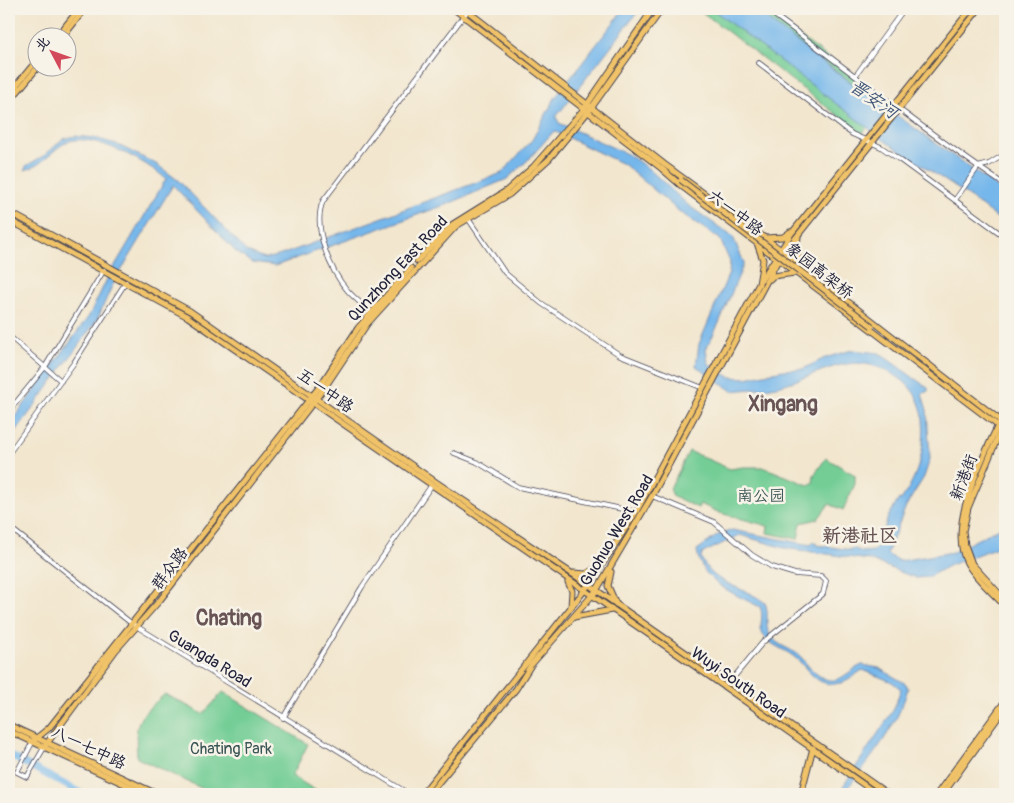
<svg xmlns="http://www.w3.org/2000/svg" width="1014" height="803" font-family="Pangolin,'LXGW WenKai TC',sans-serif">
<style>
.green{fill:#73cd95;stroke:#4a7868}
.water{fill:#76b7eb;stroke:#4c6c93}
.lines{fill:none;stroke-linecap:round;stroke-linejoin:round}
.river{stroke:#76b7eb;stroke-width:7}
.minor-casing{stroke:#413f51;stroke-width:5.5}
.major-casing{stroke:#413f51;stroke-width:7}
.minor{stroke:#fff;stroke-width:4}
.major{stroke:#f1c369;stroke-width:5}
.major-bridge-casing{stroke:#413f51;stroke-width:7;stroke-linecap:butt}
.major-bridge{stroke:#f1c369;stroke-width:5}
.labels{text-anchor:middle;stroke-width:5;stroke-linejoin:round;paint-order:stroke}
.street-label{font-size:16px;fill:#22223b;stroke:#f7f3e8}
.park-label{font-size:16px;fill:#3a5556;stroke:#f7f3e8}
.water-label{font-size:18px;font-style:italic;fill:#3f5679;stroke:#f7f3e8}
.quarter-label{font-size:19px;font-weight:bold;fill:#685454;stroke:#f7f3e8}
.district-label{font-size:21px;font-weight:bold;fill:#685454;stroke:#f7f3e8}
</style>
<rect width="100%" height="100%" fill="#f7f3e8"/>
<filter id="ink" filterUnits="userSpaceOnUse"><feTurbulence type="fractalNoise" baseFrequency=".02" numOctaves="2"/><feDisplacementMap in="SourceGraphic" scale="10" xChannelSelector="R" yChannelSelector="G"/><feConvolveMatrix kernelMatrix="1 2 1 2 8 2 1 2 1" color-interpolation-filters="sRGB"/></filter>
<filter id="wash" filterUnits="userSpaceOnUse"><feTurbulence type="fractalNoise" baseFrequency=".0096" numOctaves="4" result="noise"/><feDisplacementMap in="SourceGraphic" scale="20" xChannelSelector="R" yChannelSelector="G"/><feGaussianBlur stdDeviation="1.12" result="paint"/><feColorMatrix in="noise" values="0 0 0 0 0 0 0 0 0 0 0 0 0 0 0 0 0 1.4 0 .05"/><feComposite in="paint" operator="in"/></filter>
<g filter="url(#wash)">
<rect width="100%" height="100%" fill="#f2e6ce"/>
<g class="green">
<polygon points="698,9 712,9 867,127 862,134"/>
<polygon points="754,9 762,9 882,97 884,101 882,105"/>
<polygon points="689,451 730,469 743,467 763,467 808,485 813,483 814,475 826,458 855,475 855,484 843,510 829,504 818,519 801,523 798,539 767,533 768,526 720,513 700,504 698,508 673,496 670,489"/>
<path d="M 223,692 L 308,744 L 292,776 L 320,793 L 319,794 L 214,794 L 137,758 C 135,719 136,719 165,694 L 203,714 Z"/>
</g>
<g class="water">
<path d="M 624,9 L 640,9 L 556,117 L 559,123 L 629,155 L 649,169 L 688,205 L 733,237 L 744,263 L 719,323 L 706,349 L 708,363 L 718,372 L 731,377 L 746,378 L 783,370 L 803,369 L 825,358 L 852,350 L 879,353 L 928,388 L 928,391 L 922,394 L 927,410 L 930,459 L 924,477 L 906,506 L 887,554 L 899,561 L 953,552 L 1005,525 L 1005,544 L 950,565 L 928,577 L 916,578 L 869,560 L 784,548 L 740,535 L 703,553 L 701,557 C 711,585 745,586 765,603 C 770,614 764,623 769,633 C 773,643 788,648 796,653 C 803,657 806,665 812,670 C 836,692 843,673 862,665 L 879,668 L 906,684 L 908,688 C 897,729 868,761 843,794 L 838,794 L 894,709 L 901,689 L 892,682 L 863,670 C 856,673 851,680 844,682 C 815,691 809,667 793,656 C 784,649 770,645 764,636 C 757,628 765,617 760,607 C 735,594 700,582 697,550 L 718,535 L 732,530 L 811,545 L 814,541 L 817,545 L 851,550 L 852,548 L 863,552 L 874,551 L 879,545 L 888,517 L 899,499 L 901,500 C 918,476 926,448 923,419 C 922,403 912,386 899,378 C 852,347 827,373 781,385 C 764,389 748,389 732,391 L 696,366 L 699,344 L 729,273 L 730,262 L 720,239 L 681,213 L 625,165 L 554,131 L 528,160 L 507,179 L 448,204 L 275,266 L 252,263 L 236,252 L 173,185 L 112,286 L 97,320 L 9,441 L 9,425 L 89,316 L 107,279 L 166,179 C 149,163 91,131 67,142 C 52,149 43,166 25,170 L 26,166 L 45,155 L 63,139 L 75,136 L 95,138 L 116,144 L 156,164 L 179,181 L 247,252 L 264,259 L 281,255 L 502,173 L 532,140 L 555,98 Z"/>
<polygon points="712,9 754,9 827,65 1005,193 1005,224 964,193 885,141"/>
</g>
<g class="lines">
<polyline class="river" points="9,755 83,794"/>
</g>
</g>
<g filter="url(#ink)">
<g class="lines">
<defs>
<g id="minor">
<path d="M 766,9 C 846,68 923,130 1005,185"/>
<polyline points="962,9 968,14"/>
<polyline points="759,63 852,134 881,147 900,160 1005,237"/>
<polyline points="856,75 904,9"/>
<polyline points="955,200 978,167 989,164 1005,154"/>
<polyline points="469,220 505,273 541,303 620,355 703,388"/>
<path d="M 371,313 C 364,305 355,299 348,291 C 330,271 312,227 323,201 L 469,9"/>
<polyline points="9,336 61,381"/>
<polyline points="9,411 45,367 104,270"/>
<polyline points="1000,421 1005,407"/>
<polyline points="9,453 73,364 126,282"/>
<polyline points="454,453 477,462 518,487 636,512"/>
<polyline points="652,496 714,522 752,555 772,567 795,574 821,576 826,581 823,594 763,642 729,683"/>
<polyline points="9,527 131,623 409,794"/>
<polyline points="283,718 362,587 431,486"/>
<polyline points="33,741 17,772 27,777 45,746"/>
</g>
<g id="major">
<polyline points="454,9 661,168 684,188 1005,431"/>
<polyline points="465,9 664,164 784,252 1005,424"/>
<polyline points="56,38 79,9"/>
<polyline points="62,38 85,9"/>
<polyline points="9,94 38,59"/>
<polyline points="9,102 38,67"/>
<polyline points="9,212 190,311 436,482 589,585 888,794"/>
<polyline points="9,220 188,317 712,678 877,794"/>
<polyline points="798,237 796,251 801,264"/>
<polyline points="765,238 783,237 790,232"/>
<polyline points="417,261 453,224 506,191 534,166 584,109 653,9"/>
<polyline points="762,279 791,234 971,9"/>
<polyline points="770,279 773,276 795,273"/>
<path d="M 999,423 C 982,460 947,525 967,563 C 976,579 992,592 1005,606"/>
<polyline points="1003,425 968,508 963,531 965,545 972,564 1005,600"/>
<polyline points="611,572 608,586 616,604"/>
<polyline points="574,573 586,574 598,567"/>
<polyline points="568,582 572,591 571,607"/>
<polyline points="574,617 612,610"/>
<polyline points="9,725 157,794"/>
<polyline points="9,731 146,794"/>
<polyline points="33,741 49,728 320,386 358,328 411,268"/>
<polyline points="45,746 116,650 160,600 325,387 367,324 456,226 510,194 549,159 592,107 662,9"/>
<polyline points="422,794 584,591 605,560 636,512 759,284 763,260 758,246"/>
<polyline points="429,794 516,689 531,665 596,591 652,496 778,260 979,9"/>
<polyline points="801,794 813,748"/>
<polyline points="937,794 1005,701"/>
<polyline points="943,794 1005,708"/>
</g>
</defs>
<use href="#minor" class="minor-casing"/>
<use href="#major" class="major-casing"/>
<use href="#minor" class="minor"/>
<use href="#major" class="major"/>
<defs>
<polyline id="major-bridge" points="681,180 872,326"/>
</defs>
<use href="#major-bridge" class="major-bridge-casing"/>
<use href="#major-bridge" class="major-bridge"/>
</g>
</g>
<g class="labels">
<g class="street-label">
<text transform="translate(736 212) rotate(37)" y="6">六一中路</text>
<text transform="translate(397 268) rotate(-47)" y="6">Qunzhong East Road</text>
<text transform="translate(820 270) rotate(38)" y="6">象园高架桥</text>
<text transform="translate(326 390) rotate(35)" y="6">五一中路</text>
<text transform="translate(963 477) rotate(-69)" y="6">新港街</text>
<text transform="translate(616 530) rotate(-59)" y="6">Guohuo West Road</text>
<text transform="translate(169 568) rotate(-53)" y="6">群众路</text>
<text transform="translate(210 658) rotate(32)" y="6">Guangda Road</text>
<text transform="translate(739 682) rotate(35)" y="6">Wuyi South Road</text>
<text transform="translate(89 747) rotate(25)" y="6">八一七中路</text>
</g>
<g class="park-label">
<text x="761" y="501">南公园</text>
<text x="231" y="754">Chating Park</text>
</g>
<g class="water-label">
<text transform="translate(874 99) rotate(35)" y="6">晋安河</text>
</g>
<g class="quarter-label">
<text x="860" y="542">新港社区</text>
</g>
<g class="district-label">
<text x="783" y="411">Xingang</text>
<text x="229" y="625">Chating</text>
</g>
</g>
<rect width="1014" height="803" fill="none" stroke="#f7f3e8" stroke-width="30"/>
<g transform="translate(52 52) rotate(311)"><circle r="24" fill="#f7f3e8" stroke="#a29fa3"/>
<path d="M0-4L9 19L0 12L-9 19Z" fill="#d1495b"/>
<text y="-8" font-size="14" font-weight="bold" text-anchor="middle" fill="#22223b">北</text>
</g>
</svg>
